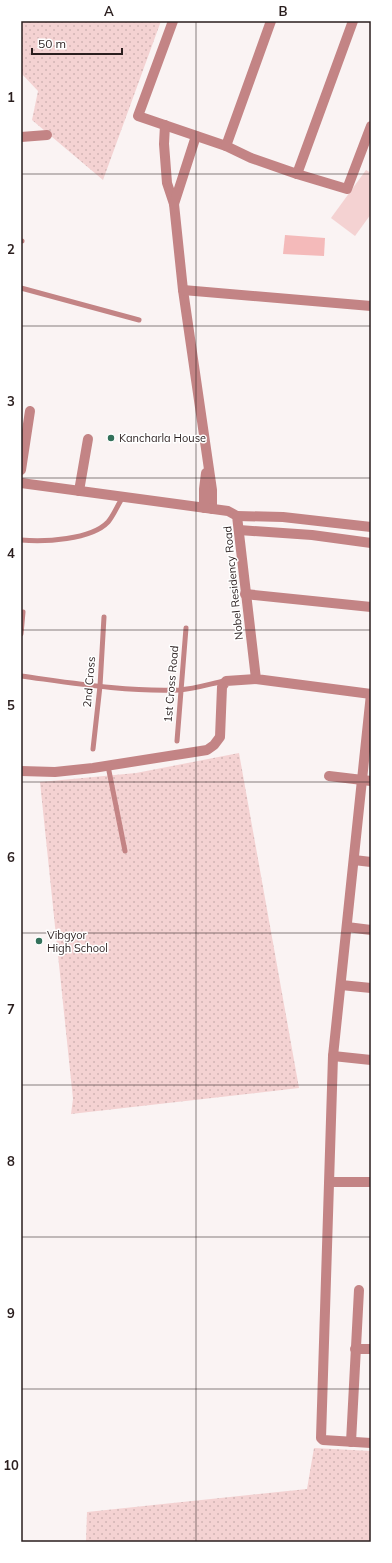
<svg xmlns="http://www.w3.org/2000/svg" width="392" height="1563" font-family="Mulish,sans-serif">
<style>
.grass{fill:url(#grass-dots)}
.park{fill:#f4d2d2}
.water{fill:#f4baba}
.lines{fill:none;stroke-linecap:round;stroke-linejoin:round}
.service{stroke:#c38485;stroke-width:5}
.minor{stroke:#c38485;stroke-width:10}
.grid{fill:none;stroke:#2a1e1e;stroke-width:1;stroke-opacity:0.55}
.poi-dot{fill:#33705a;stroke:#fff;stroke-width:1.5}
.labels{text-anchor:middle;stroke-width:3;stroke-linejoin:round;paint-order:stroke}
.poi-label{font-size:11px;fill:#2a1e1e;stroke:#fff;text-anchor:start}
.street-label{font-size:11px;fill:#2a1e1e;stroke:#fff}
.neatline{fill:none;stroke:#2a1e1e;stroke-width:1.5}
.grid-label{font-size:13px;text-anchor:middle;font-weight:bold;fill:#2a1e1e}
</style>
<defs>
<pattern id="grass-dots" width="8" height="8" patternUnits="userSpaceOnUse"><rect width="8" height="8" fill="#f4d2d2"/><path d="M2 2h.1M6 6h.1" fill="none" stroke="#d1b4b4" stroke-width="1.8" stroke-linecap="round"/></pattern>
</defs>
<rect width="100%" height="100%" fill="#faf3f3"/>
<g class="grass">
<polygon points="21,21 161,21 103,180 32,120 38,91 21,73"/>
<polygon points="239,753 299,1088 71,1114 73,1099 40,782 136,773"/>
<polygon points="314,1448 371,1451 371,1542 86,1542 87,1512 307,1489"/>
</g>
<polygon class="park" points="366,170 371,173 371,214 355,236 331,218"/>
<polygon class="water" points="285,235 325,238 324,256 283,254"/>
<g class="lines">
<g class="service">
<polyline points="21,241 22,241"/>
<polyline points="21,288 139,320"/>
<path d="M 21,540 C 44,542 91,540 108,522 C 114,515 118,504 123,497"/>
<polyline points="21,634 23,612"/>
<path d="M 21,676 C 73,683 126,692 179,690 C 194,689 210,684 224,681"/>
<polyline points="177,741 186,628"/>
<polyline points="93,749 100,686 104,617"/>
<polyline points="108,766 125,851"/>
</g>
<g class="minor">
<polyline points="173,21 138,116 226,146 251,158 297,174 347,189 371,126"/>
<polyline points="165,125 164,144 167,183 174,204 183,290 212,490 212,509"/>
<polyline points="21,137 47,135"/>
<polyline points="226,146 271,21"/>
<polyline points="297,174 353,21"/>
<polyline points="174,204 196,136"/>
<polyline points="183,290 371,306"/>
<polyline points="21,470 30,411"/>
<polyline points="21,483 228,511 237,516 256,679 371,694"/>
<polyline points="79,491 88,439"/>
<polyline points="204,508 204,489 206,473"/>
<polyline points="237,516 283,517 371,527"/>
<polyline points="239,530 312,535 371,543"/>
<polyline points="245,594 371,607"/>
<polyline points="371,694 333,1056 321,1438 323,1440 371,1443"/>
<polyline points="21,771 55,772 93,768 207,750 214,745 220,737 222,687 226,681 256,679"/>
<polyline points="329,776 371,781"/>
<polyline points="354,860 371,862"/>
<polyline points="347,927 371,930"/>
<polyline points="341,985 371,988"/>
<polyline points="333,1056 371,1060"/>
<polyline points="330,1182 371,1182"/>
<polyline points="355,1349 371,1349"/>
<polyline points="351,1442 359,1290"/>
</g>
</g>
<path class="grid" d="M 196,21 L 196,1542M 21,174 L 371,174M 21,326 L 371,326M 21,478 L 371,478M 21,630 L 371,630M 21,782 L 371,782M 21,933 L 371,933M 21,1085 L 371,1085M 21,1237 L 371,1237M 21,1389 L 371,1389"/>
<g class="poi-dot">
<circle cx="111" cy="438" r="4"/>
<circle cx="39" cy="941" r="4"/>
</g>
<g class="labels">
<g class="poi-label">
<text x="119" y="442">Kancharla House</text>
<text x="47" y="939">Vibgyor<tspan x="47" dy="13">High School</tspan></text>
</g>
<g class="street-label">
<text transform="translate(233 583) rotate(-96)" y="4">Nobel Residency Road</text>
<text transform="translate(89 682) rotate(-85)" y="4">2nd Cross</text>
<text transform="translate(171 684) rotate(-85)" y="4">1st Cross Road</text>
</g>
</g>
<rect width="392" height="1563" fill="none" stroke="#ffffff" stroke-width="44"/>
<path d="M32 48v6h90v-6" fill="none" stroke="#2a1e1e" stroke-width="2"/>
<text x="38" y="48" font-size="12" fill="#2a1e1e" stroke="#ffffff" stroke-width="3" paint-order="stroke">50 m</text>
<rect x="22" y="22" width="348" height="1519" class="neatline"/>
<g class="grid-label">
<text x="109" y="16">A</text>
<text x="283" y="16">B</text>
<text x="11" y="102">1</text>
<text x="11" y="254">2</text>
<text x="11" y="406">3</text>
<text x="11" y="558">4</text>
<text x="11" y="710">5</text>
<text x="11" y="862">6</text>
<text x="11" y="1014">7</text>
<text x="11" y="1166">8</text>
<text x="11" y="1318">9</text>
<text x="11" y="1470">10</text>
</g>
</svg>
